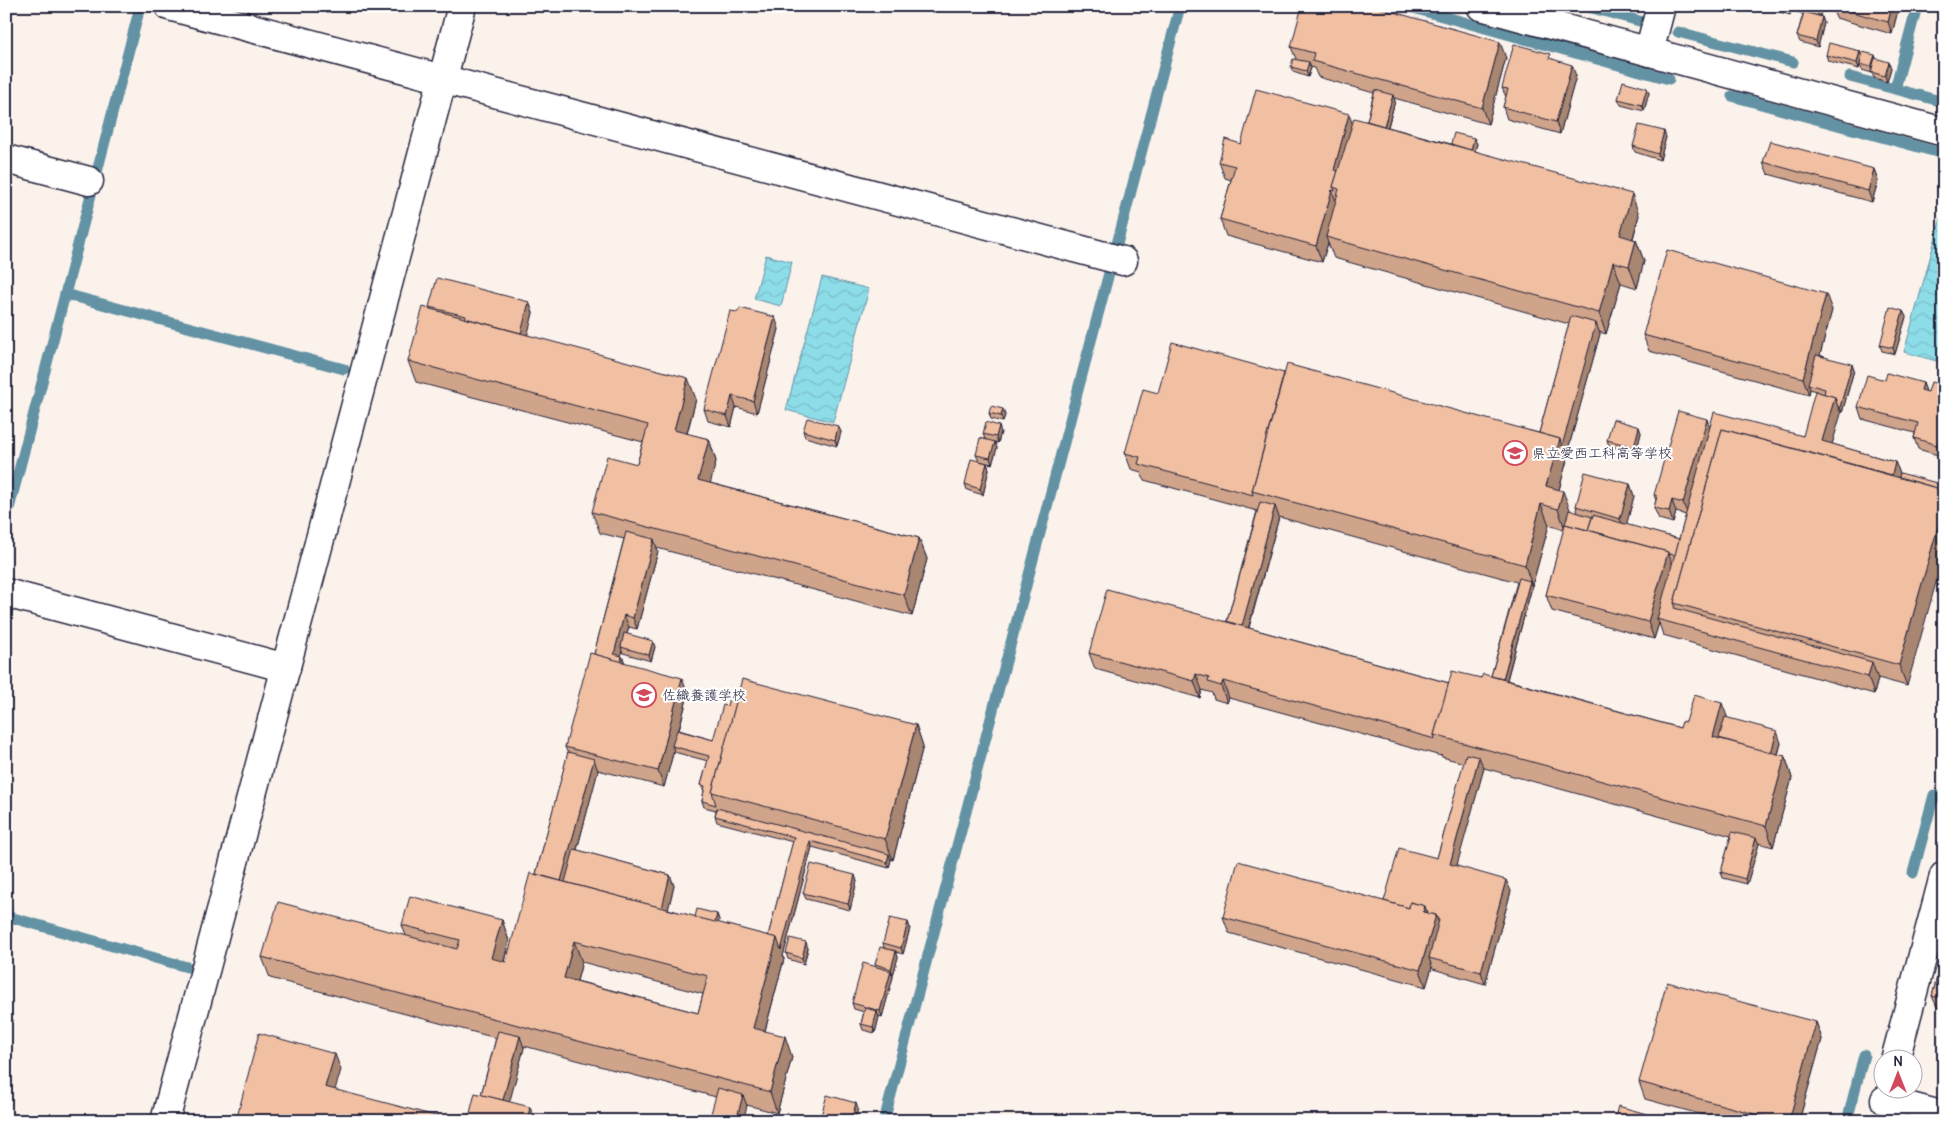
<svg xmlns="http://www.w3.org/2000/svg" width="1950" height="1127" font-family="Delius,'Klee One',sans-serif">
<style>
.water{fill:url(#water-waves);stroke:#6292a3}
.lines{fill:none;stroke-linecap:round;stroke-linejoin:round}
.stream{stroke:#6292a3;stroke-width:11}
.minor-casing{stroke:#22223b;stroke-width:31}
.minor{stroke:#fff;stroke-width:28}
.wall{fill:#cfa48a;stroke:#22223b;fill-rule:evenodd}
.shaded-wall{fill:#a98671;stroke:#22223b}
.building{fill:#f1bfa1;stroke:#22223b;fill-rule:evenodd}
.labels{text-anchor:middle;stroke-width:4;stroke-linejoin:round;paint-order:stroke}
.poi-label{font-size:14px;fill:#22223b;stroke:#fff;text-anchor:start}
</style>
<defs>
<pattern id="water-waves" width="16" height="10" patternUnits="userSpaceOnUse" patternTransform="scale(1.25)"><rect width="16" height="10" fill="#8ddde9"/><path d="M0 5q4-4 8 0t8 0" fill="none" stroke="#79bdc9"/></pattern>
</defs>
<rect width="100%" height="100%" fill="#fcf2ec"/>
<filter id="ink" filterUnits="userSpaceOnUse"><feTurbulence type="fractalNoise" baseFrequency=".02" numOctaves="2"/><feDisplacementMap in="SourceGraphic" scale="10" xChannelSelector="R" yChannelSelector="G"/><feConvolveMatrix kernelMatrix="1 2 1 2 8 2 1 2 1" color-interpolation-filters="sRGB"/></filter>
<g filter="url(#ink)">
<g class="water">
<polygon points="1941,218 1944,219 1944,363 1904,352"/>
<polygon points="766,255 792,262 781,306 754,299"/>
<polygon points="822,277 869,289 833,422 786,410"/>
</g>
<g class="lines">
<g class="stream">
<polyline points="1406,6 1669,79"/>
<polyline points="1585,6 1643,22"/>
<polyline points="1678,32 1793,62"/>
<polyline points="1850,77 1944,102"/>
<polyline points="1895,89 1917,6"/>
<polyline points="1732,96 1944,154"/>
<polyline points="1117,244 1180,6"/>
<polyline points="65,294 344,369"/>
<polyline points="6,520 139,11"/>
<polyline points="1913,873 1934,795 1943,798"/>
<polyline points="6,916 187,967"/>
<polyline points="884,1121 1109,273"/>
<polyline points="1847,1121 1864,1055"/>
</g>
<defs>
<g id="minor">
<polyline points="169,6 1123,261"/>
<polyline points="1481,6 1944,132"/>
<polyline points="1649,52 1661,6"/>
<polyline points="6,159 89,181"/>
<polyline points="6,593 286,668"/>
<polyline points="1895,1060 1944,876"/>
<polyline points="1885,1100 1944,1116"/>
<polyline points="165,1121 462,6"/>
</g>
</defs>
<use href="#minor" class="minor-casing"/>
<use href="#minor" class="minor"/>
</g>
<g class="wall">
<polygon points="1768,6 1823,6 1820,16 1822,17 1824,23 1818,47 1800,42 1797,36 1803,14 1791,10 1790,15 1770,9"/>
<polygon points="1831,6 1899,6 1892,34 1836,18"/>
<path d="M 1291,47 L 1506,58 L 1488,124 L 1394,98 L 1395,101 L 1388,127 L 1451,144 L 1474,138 L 1477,144 L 1475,151 L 1639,215 L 1633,239 L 1636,240 L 1644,261 L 1637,288 L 1621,283 L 1606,334 L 1599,332 L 1600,334 L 1566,457 L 1567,460 L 1559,490 L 1570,511 L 1578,513 L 1576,506 L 1630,484 L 1634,496 L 1626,525 L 1679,539 L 1686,515 L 1676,512 L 1673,523 L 1659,519 L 1654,508 L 1656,500 L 1654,495 L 1710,428 L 1803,436 L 1824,394 L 1810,389 L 1809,395 L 1649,351 L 1643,335 L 1832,310 L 1820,355 L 1854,370 L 1842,413 L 1840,413 L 1832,444 L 1895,462 L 1900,474 L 1907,686 L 1878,678 L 1874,694 L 1663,635 L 1659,623 L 1654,639 L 1552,611 L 1546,595 L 1564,530 L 1549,525 L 1532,586 L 1532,587 L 1507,680 L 1680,728 L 1686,722 L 1727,718 L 1781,743 L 1778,755 L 1785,756 L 1792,778 L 1773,847 L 1758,843 L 1759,844 L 1747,884 L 1723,878 L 1721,872 L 1731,836 L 1484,768 L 1456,866 L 1511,891 L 1485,984 L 1433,969 L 1432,967 L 1426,987 L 1229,933 L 1223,917 L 1384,901 L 1437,858 L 1464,763 L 1442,757 L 1441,755 L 1441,756 L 1229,698 L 1227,703 L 1214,699 L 1212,693 L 1202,690 L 1200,698 L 1095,669 L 1089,653 L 1227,621 L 1257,511 L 1144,480 L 1141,472 L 1131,469 L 1125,453 L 1158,393 L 1284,373 L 1539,433 L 1569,324 L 1334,258 L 1328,243 L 1322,262 L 1226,236 L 1220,219 L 1231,180 L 1225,178 L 1219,162 L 1241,144 L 1367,121 L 1374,93 L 1318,77 L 1314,68 L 1310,67 L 1311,68 L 1308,77 L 1293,72 L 1291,67 L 1296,59 ZM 1279,517 L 1517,582 L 1491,676 L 1449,683 L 1249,628 Z"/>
<polygon points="1860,51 1862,57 1876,58 1891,68 1887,82 1874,78 1872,73 1862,70 1860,65 1859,69 1828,61 1826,55"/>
<polygon points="1553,59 1576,76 1560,134 1507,119 1503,107 1506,97 1502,88"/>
<polygon points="1649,93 1644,111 1621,105 1618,99"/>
<polygon points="1666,137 1660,160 1635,152 1633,146"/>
<polygon points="1763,162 1874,169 1878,181 1872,202 1768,174"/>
<path d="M 529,302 L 533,313 L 527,335 L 696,399 L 687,434 L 709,439 L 716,461 L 710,483 L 919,538 L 927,559 L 912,616 L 657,548 L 658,551 L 637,629 L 629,627 L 627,634 L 655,647 L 651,661 L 623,653 L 622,651 L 621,656 L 622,656 L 625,663 L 688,695 L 679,730 L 713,740 L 727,706 L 738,695 L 916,725 L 923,746 L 893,860 L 891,859 L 889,868 L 812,847 L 783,956 L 784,959 L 765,1031 L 792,1057 L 777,1113 L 747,1105 L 747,1106 L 716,1097 L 524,1046 L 524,1048 L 509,1102 L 481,1095 L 496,1038 L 270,978 L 262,957 L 406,936 L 402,925 L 502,920 L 509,941 L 504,962 L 506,962 L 536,874 L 568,754 L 565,747 L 594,654 L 624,539 L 600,533 L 592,512 L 637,464 L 643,442 L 416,382 L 408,361 L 430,309 L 429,307 ZM 674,750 L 674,752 L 708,761 L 701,785 L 704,791 L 702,801 L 704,807 L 716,810 L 715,816 L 717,822 L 793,842 L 768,936 L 718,923 L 719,920 L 717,914 L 695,917 L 668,909 L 674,886 L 670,875 L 577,850 L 598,770 L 664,787 ZM 582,962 L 703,994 L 698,1013 L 577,981 Z"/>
<polygon points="1903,311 1906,317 1895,354 1882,351 1880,345"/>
<polygon points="779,329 757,413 736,407 731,427 708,421 704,409"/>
<polygon points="1885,380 1923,383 1926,392 1928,392 1944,385 1944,454 1942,453 1941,456 1918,449 1914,438 1915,433 1862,419 1858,407"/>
<polygon points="989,413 1005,415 1003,422 991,419"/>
<polygon points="838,426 841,432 837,446 805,437 803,431"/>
<polygon points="1639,427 1641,433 1636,453 1609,446 1607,440"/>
<polygon points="1001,432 998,443 995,442 997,448 992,464 979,461 976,455 985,439 983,434"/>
<polygon points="987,463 989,469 983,495 967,490 965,484"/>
<polygon points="857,881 850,910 806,899 803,893"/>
<polygon points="908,922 910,928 903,954 896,952 898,957 893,975 893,974 893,977 882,1017 879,1016 879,1017 875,1033 863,1030 861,1024 864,1012 854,1009 852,1003 876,967 875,964 884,948 883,943"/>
<polygon points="808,948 804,964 788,959 786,953"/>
<polygon points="1944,952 1944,1009 1937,1007 1932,996"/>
<polygon points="1816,1022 1822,1039 1799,1121 1725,1121 1645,1099 1639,1082"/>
</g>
<g class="shaded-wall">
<polygon points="1787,6 1790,6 1791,10 1790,15"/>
<polygon points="1815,6 1823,6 1819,18"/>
<polygon points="1892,6 1899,6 1892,34 1888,22"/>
<polygon points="1822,17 1824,23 1818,47 1816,41"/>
<polygon points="1500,42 1506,58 1488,124 1482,108"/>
<polygon points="1860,51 1862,57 1859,69 1857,63"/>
<polygon points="1875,55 1877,61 1873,73 1871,67"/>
<polygon points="1309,62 1311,68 1308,77 1306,71"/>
<polygon points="1889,62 1891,68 1887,82 1885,76"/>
<polygon points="1572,65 1576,76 1560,134 1556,122"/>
<polygon points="1647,88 1649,93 1644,111 1642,105"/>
<polygon points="1393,95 1395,101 1383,144 1381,138"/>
<polygon points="1349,114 1355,131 1342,177 1334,170"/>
<polygon points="1664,131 1666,137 1660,160 1658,154"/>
<polygon points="1474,138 1477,144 1472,160 1470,154"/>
<polygon points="1874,169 1878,181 1872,202 1868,191"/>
<polygon points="1332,190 1338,207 1326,237 1328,243 1322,262 1316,246"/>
<polygon points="1632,194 1639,215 1628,256 1620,235"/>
<polygon points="1636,240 1644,261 1637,288 1629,266"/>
<polygon points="1613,262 1621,283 1606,334 1599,313"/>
<polygon points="1826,294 1832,310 1812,385 1808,384 1810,389 1809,395 1803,378"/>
<polygon points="529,302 533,313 524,349 519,337"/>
<polygon points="1903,311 1906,317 1895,354 1893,348"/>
<polygon points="775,317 779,329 757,413 753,401"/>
<polygon points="1596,323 1600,334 1566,457 1567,460 1554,508 1546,486 1560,439"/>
<polygon points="1852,364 1854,370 1842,413 1840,407"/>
<polygon points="688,378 696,399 682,451 674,430"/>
<polygon points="1923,383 1927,394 1921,390"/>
<polygon points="732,396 736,407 731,427 727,416"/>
<polygon points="1835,397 1841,414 1828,458 1822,441"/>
<polygon points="1003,409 1005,415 1003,422 1001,416"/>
<polygon points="1707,419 1711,431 1688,515 1683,503"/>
<polygon points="838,426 841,432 837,446 835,440"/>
<polygon points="999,426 1001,432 998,443 996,437"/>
<polygon points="1639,427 1641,433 1636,453 1634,447"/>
<polygon points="709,439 716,461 706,501 698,480"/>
<polygon points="995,442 997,448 992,464 990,458"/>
<polygon points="1938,442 1942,453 1941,456 1937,445"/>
<polygon points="1895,462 1902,478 1891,479"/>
<polygon points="987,463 989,469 983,495 980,489"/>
<polygon points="1630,484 1634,496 1625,530 1620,519"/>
<polygon points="1563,491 1571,512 1565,529 1558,509"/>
<polygon points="1672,500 1676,512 1673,523 1669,511"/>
<polygon points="1541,504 1549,525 1532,586 1525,565"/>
<polygon points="1944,505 1944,554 1907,686 1899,665"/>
<polygon points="1275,506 1279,517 1245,640 1241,629"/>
<polygon points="919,538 927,559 912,616 904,595"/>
<polygon points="654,539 658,551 637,629 633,618"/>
<polygon points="1668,552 1674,569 1657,619 1659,623 1654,639 1648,622"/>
<polygon points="1530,581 1532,587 1502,697 1500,691"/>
<polygon points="624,615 629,627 623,648 621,647 622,651 618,665 614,654"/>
<polygon points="653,641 655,647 651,661 649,655"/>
<polygon points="622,656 627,668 619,665"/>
<polygon points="1872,662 1878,679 1874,694 1868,677"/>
<polygon points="1196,674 1202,690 1200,698 1194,681"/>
<polygon points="682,678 688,695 674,747 672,746 674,750 664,787 658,771"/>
<polygon points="1223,681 1229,698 1227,703 1221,686"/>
<polygon points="1722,703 1730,724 1723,747 1713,737"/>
<polygon points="916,725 923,746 893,860 885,839"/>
<polygon points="1777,731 1781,743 1773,771 1769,760"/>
<polygon points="1785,756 1792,778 1773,847 1766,826"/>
<polygon points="1479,757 1484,768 1454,876 1450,864"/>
<polygon points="594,759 598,771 566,890 559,888"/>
<polygon points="1756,838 1759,844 1747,884 1745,879"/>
<polygon points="810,841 812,847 783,956 784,959 760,1049 753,1028 777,938"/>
<polygon points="889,854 891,860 889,868 887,862"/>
<polygon points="670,875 674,886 664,926 660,914"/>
<polygon points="855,875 857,881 850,910 848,904"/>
<polygon points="1506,880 1511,891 1485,984 1481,972"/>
<polygon points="1425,906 1429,918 1423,912"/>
<polygon points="717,914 719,920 715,936 713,930"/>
<polygon points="1436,915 1442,932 1429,958 1432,967 1426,987 1420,970"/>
<polygon points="502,920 509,941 499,979 491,958"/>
<polygon points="908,922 910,928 903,954 901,948"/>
<polygon points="574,941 582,962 572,999 564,978"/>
<polygon points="806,942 808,948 804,964 802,958"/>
<polygon points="896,951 898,957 893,975 891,969"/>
<polygon points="891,971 893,977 882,1017 880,1011"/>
<polygon points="877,1011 879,1017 875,1033 873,1027"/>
<polygon points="1816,1022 1822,1039 1799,1121 1789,1121"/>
<polygon points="520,1036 524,1048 505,1119 501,1107"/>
<polygon points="785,1036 792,1057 777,1113 770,1092"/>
<polygon points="335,1054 341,1070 331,1103 325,1087"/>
<polygon points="743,1095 747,1106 743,1121 736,1121"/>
<polygon points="856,1103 858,1109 855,1121 851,1121"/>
<polygon points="530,1107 535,1121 527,1121"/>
</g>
<g class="building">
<polygon points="1302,6 1372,6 1500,42 1482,108 1312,61 1314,53 1291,47"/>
<polygon points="1831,6 1892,6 1888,22"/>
<polygon points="1804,12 1822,17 1816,41 1797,36"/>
<polygon points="1829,43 1860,51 1857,63 1826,55"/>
<polygon points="1514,44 1551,54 1549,58 1572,65 1556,122 1503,107 1508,89 1502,88"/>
<polygon points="1863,52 1875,55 1871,67 1860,64"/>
<polygon points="1875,58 1889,62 1885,76 1871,72"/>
<polygon points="1293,59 1309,62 1306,71 1291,67"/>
<polygon points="1623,81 1647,88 1642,105 1618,99"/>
<polygon points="1256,89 1349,114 1334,170 1338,171 1333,187 1335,190 1335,191 1332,190 1316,246 1220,219 1235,166 1219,162 1225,139 1241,144"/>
<polygon points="1375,90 1393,95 1384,126 1367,121"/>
<polygon points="1354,118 1632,194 1620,235 1636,240 1629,266 1613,262 1599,313 1326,237 1339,189 1333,187"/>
<polygon points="1639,125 1664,131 1658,154 1633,146"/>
<polygon points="1454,133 1474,138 1471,150 1451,144"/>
<polygon points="1770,141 1874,169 1868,191 1763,162"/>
<polygon points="1667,250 1826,294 1803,378 1643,335"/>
<polygon points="437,278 529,302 521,333 465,318 466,316 429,307"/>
<polygon points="423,307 688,378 674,430 709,439 698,480 919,538 904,595 592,512 607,456 637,464 648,425 408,361"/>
<polygon points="1890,307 1903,311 1893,348 1880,345"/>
<polygon points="740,308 775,317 753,401 732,396 727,416 704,409 730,311 738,312"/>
<polygon points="1571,316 1596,323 1562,446 1560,439 1539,433"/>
<polygon points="1172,342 1284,373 1252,491 1253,495 1138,464 1140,457 1125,453 1143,389 1158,393"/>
<polygon points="1816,355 1852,364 1840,407 1838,407 1835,397 1824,394 1825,389 1808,384"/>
<polygon points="1287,364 1560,439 1546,486 1563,491 1558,509 1541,504 1525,565 1252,491"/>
<polygon points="1887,373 1923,383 1921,390 1928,392 1931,382 1944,385 1944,443 1938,442 1937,445 1914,438 1918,423 1858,407 1867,375 1885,380"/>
<polygon points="1815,391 1835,397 1822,441 1895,462 1892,475 1722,429 1674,603 1675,605 1674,608 1872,662 1868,677 1657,619 1714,412 1803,436"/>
<polygon points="991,406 1003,409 1001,416 989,413"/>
<polygon points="1678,411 1707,419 1683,503 1672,500 1669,511 1654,508 1657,496 1654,495"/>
<polygon points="807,418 838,426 835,440 803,431"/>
<polygon points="1613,419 1639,427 1634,447 1607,440"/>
<polygon points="986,422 999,426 996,437 983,434"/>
<polygon points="1722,429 1944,490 1944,505 1899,665 1674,603"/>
<polygon points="980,438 995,442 990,458 976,455"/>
<polygon points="971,459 987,463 980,489 965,484"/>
<polygon points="1585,472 1630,484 1620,519 1576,506"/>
<polygon points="1900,473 1944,485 1944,490 1899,477"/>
<polygon points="1260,502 1275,506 1242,626 1227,621"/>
<polygon points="1569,510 1592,517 1588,530 1565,524 1564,528"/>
<polygon points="1593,515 1679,539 1675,555 1668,554 1668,552 1588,530"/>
<polygon points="1565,524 1668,552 1648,622 1546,595"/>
<polygon points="626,532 654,539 633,618 624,615 614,654 622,656 621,662 594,654"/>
<polygon points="1519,578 1530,581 1503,679 1491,676"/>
<polygon points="1107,589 1449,683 1434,735 1435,739 1223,681 1221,686 1208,682 1209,678 1196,674 1194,681 1089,653"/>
<polygon points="624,633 653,641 649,655 621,647"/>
<polygon points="590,653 682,678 658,771 565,747"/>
<polygon points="1452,671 1481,678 1483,674 1680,728 1682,721 1686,722 1694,695 1722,703 1713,737 1785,756 1766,826 1434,735"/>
<polygon points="742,679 916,725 885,839 712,792"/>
<polygon points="730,693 738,695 712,792 716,805 702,801 705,786 701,785 709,756 672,746 677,730 713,740 723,705 727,706"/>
<polygon points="1725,717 1777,731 1771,753 1719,738"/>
<polygon points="568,752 594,759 561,881 536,874"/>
<polygon points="1466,754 1479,757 1450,864 1506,880 1481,972 1429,958 1439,920 1438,920 1436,915 1427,913 1428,911 1426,910 1425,906 1410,902 1409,908 1384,901 1399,848 1437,858"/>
<polygon points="717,808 889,854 887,862 810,841 781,950 777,938 768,936 794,837 715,816"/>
<polygon points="1732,832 1756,838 1745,879 1721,872"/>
<polygon points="574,849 670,875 662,908 565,882"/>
<polygon points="1238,861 1409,908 1410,902 1425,906 1423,912 1436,915 1420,970 1223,917"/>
<polygon points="811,864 855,875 848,904 803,893"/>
<path d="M 530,873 L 777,938 L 753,1028 L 785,1036 L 770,1092 L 262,957 L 278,902 L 457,949 L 460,940 L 402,925 L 410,896 L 502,920 L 491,958 L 506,962 ZM 574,941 L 708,976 L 698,1013 L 564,978 Z"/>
<polygon points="697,909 717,914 715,922 695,917"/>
<polygon points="890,918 908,922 901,948 883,943"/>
<polygon points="790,938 806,942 802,958 786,953"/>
<polygon points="880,947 896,951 891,969 875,964"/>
<polygon points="1944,952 1944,999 1932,996"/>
<polygon points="863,963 891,971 880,1011 852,1003"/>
<polygon points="1667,982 1816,1022 1789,1121 1780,1121 1639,1082"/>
<polygon points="865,1008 877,1011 873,1027 861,1024"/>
<polygon points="498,1031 520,1036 503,1100 481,1095"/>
<polygon points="259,1033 335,1054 325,1087 455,1121 236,1121"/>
<polygon points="718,1088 743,1095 736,1121 709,1121"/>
<polygon points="475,1093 530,1107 527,1121 468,1121"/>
<polygon points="827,1095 856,1103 851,1121 823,1121 823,1120 820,1119"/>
<polygon points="1618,1106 1665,1119 1664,1121 1614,1121"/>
<polygon points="1905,1116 1924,1121 1904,1121"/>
</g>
</g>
<defs>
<symbol id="school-ring" viewBox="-11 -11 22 22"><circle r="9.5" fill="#fff" stroke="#d1495b" stroke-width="1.5"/><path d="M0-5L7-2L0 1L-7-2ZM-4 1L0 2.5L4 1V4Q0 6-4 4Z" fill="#d1495b"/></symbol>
</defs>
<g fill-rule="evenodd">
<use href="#school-ring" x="1501" y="439" width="28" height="28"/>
<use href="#school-ring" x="630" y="681" width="28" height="28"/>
</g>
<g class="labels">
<g class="poi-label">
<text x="1532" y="458">県立愛西工科高等学校</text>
<text x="662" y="700">佐織養護学校</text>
</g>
</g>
<rect width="1950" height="1127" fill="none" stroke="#fff" stroke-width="25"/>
<rect x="12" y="12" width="1925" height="1102" fill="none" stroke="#22223b" stroke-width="2" filter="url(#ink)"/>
<g transform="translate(1898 1074)"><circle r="24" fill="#ffffff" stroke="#a7a7b1"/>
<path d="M0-4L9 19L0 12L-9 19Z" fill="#d1495b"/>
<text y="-8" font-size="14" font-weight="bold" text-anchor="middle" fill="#22223b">N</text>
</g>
</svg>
